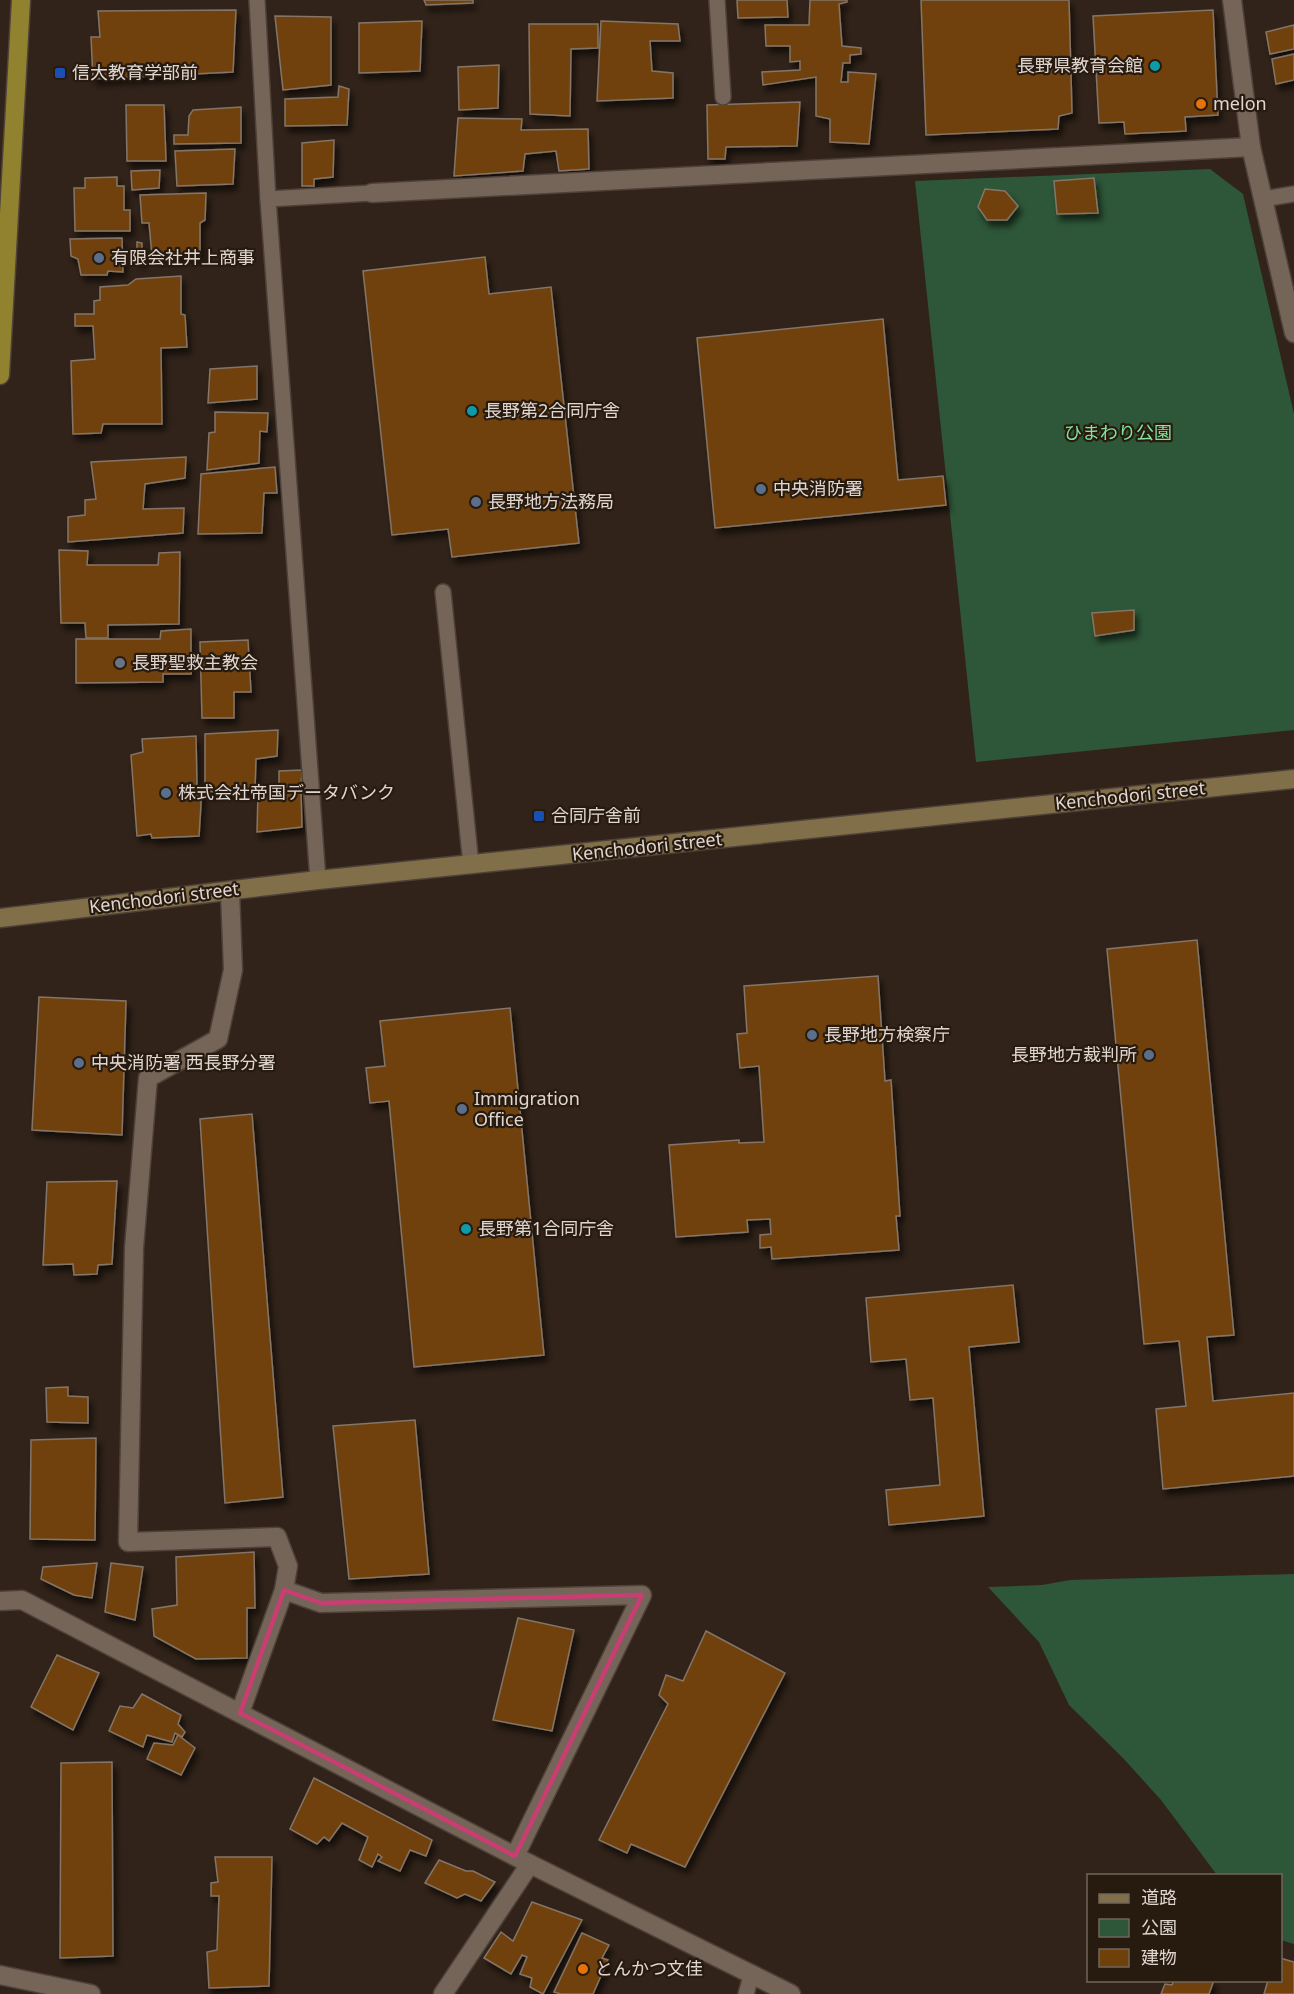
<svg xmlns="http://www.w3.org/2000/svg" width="1294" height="1994" font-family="'Noto Sans','Noto Sans JP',sans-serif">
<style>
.green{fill:#2d5738}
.building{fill:#6f410a;stroke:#847567;stroke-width:1.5;filter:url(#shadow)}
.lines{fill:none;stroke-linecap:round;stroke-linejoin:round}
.service-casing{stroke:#4d4139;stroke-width:18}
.minor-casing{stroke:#4d4139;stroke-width:21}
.tertiary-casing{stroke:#4d4139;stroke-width:21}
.secondary-casing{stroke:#4d4139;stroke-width:21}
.trunk-casing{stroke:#4d4139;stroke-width:21}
.service{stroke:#756458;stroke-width:15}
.minor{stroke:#756458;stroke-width:18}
.tertiary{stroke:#756458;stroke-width:18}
.secondary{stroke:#806f49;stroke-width:18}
.trunk{stroke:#91822f;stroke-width:18}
.marked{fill:none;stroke:#c83e72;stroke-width:4.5;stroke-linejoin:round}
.culture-dot{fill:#0f9aa8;stroke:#271a0f;stroke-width:2}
.transit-dot{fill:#1a4fb4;stroke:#271a0f;stroke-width:2}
.food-dot{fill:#e8710a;stroke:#271a0f;stroke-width:2}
.service-dot{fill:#5c6f8a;stroke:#271a0f;stroke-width:2}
.worship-dot{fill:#6b7280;stroke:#271a0f;stroke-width:2}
.labels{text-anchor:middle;stroke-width:4.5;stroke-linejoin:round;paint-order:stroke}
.poi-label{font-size:18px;fill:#e0d6d0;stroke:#271a0f;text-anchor:start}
.park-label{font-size:18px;fill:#7fe69b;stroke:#271a0f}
.street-label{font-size:18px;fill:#e0d6d0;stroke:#271a0f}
</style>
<defs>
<filter id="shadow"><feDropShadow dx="3.5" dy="6" stdDeviation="3" flood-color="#0009"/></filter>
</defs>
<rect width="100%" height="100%" fill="#312319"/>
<g class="green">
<polygon points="1210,169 1243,194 1294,414 1294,730 976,762 915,181"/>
<polygon points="1294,1574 1294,1944 1281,1940 1280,1876 1217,1875 1161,1800 1123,1758 1069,1705 1039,1642 988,1587 1042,1585 1070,1580"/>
</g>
<g class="building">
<polygon points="424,0 473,0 473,3 426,5"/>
<polygon points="737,0 787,0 788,17 738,18"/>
<polygon points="810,0 847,0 847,2 839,4 842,46 861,48 861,54 850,55 850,63 843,63 841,82 848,82 848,72 876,74 869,144 830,142 830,119 816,116 816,77 763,85 762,72 800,70 800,61 790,62 790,46 766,46 765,25 809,25"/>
<polygon points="921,0 1069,0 1072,113 1059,116 1058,129 926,135"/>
<polygon points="236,10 233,72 93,79 91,37 100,37 98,11"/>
<polygon points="1213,10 1218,115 1185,117 1186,131 1125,134 1124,122 1099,123 1093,16"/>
<polygon points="275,16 331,17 331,85 283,90"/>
<polygon points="422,21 420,71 359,73 359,23"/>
<polygon points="601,21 678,24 680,41 650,41 652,71 673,73 673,98 597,101"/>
<polygon points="529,24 598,24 598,48 571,49 570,116 530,114"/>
<polygon points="1294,25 1294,49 1270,54 1266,32"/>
<polygon points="1294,54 1294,80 1276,84 1272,59"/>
<polygon points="499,65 498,108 459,110 458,67"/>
<polygon points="339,86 349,89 347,125 285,126 285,99 338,97"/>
<polygon points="800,102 797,146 726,147 725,159 708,159 707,105"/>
<polygon points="126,105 164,105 166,161 127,161"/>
<polygon points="241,107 241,143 174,144 174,135 188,135 189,116 193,110"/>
<polygon points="458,118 522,119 521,130 588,129 589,169 559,171 556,151 525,154 523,171 454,176"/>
<polygon points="334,140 333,177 314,179 314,186 302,186 302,143"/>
<polygon points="235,149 233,184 177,186 175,151"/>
<polygon points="160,170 159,188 132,190 131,171"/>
<polygon points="117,177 117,186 124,186 124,210 130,210 130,231 75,231 74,188 85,188 85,178"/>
<polygon points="1094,178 1098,213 1057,214 1054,181"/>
<polygon points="985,189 1005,191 1018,206 1007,220 987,220 978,207"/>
<polygon points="206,193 205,220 200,223 200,256 152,256 149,223 142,223 140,195"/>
<polygon points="122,238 123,272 108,271 107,275 81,275 78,259 71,256 70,239"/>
<polygon points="137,242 142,243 142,262 137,262"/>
<polygon points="485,257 489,294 551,287 579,543 452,557 448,529 392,535 363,271"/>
<polygon points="181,276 181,314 185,315 187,347 161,348 162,424 103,424 101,433 73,434 71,361 95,359 93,326 75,326 75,314 94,314 94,301 100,300 100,287 128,285 136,279"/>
<polygon points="883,319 898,480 943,476 946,505 715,528 697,338"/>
<polygon points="257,366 257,399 208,403 210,369"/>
<polygon points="215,412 268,413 267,432 260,431 259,463 207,470 209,433 215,432"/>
<polygon points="186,457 185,478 145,484 143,509 184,508 183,533 68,542 68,517 85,515 85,500 96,499 91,462"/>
<polygon points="275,467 277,493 264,493 262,533 198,534 201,474"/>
<polygon points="59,550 88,551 87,565 158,565 159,553 180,552 179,624 108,625 108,638 86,638 85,623 61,623"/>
<polygon points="1134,610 1134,630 1095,636 1092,613"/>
<polygon points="191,629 191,674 163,674 163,682 76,683 76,639 160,639 161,631"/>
<polygon points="248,640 251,692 234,692 234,718 202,718 200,642"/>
<polygon points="278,730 277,756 256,759 255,789 205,792 205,734"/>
<polygon points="196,736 197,786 202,788 199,836 152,838 151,834 137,836 131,755 143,752 142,739"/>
<polygon points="302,770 301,786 279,787 279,771"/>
<polygon points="301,791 302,827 257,832 258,794"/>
<polygon points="1197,940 1234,1335 1207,1337 1213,1401 1294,1393 1294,1476 1163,1489 1156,1409 1186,1406 1179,1341 1144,1344 1107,949"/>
<polygon points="878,976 885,1081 891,1080 900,1216 896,1216 899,1250 772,1259 771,1247 760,1248 760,1235 771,1234 770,1219 747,1220 748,1232 676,1237 669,1145 739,1140 739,1143 764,1142 759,1066 740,1068 737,1034 747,1033 744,986"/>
<polygon points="39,997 126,1001 122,1135 32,1130"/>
<polygon points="510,1008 544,1355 414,1367 389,1101 370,1103 366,1068 385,1066 380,1021"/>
<polygon points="252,1114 283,1497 225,1503 200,1119"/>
<polygon points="117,1181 112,1264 98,1265 97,1274 74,1275 73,1264 43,1265 47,1182"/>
<polygon points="1013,1285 1019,1342 969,1347 984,1516 889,1525 886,1490 940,1485 933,1398 910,1400 906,1359 871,1362 866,1298"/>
<polygon points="68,1387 68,1396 88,1397 88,1423 47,1422 46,1388"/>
<polygon points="415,1420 429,1574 349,1579 333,1426"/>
<polygon points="96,1438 95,1540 30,1539 31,1440"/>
<polygon points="254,1552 255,1608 247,1608 247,1658 196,1659 154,1636 152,1609 177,1605 176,1557"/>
<polygon points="97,1563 92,1598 74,1595 41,1579 43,1567"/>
<polygon points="111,1563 143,1567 135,1620 105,1612"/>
<polygon points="518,1618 574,1630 552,1731 493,1720"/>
<polygon points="706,1631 785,1673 685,1867 631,1844 627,1853 599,1840 668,1704 659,1695 666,1675 683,1681"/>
<polygon points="57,1655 99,1673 73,1730 31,1707"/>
<polygon points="142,1694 181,1715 178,1724 185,1732 182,1737 175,1733 172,1742 147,1735 143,1747 109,1731 120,1706 133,1708"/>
<polygon points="178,1735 195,1748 181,1775 147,1759 154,1743 173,1745"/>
<polygon points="112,1762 113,1956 60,1958 61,1763"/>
<polygon points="314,1778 432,1840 426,1856 410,1850 400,1871 378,1861 382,1857 378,1854 372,1867 359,1860 368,1837 342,1823 329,1841 324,1837 317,1844 290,1829"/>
<polygon points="215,1857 272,1857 269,1986 209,1988 207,1952 217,1950 219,1896 211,1896 211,1883 218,1882"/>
<polygon points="439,1860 466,1871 473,1871 495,1882 481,1901 465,1894 457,1898 425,1883"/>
<polygon points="532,1902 582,1920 543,1994 530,1987 532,1978 520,1974 527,1957 522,1955 511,1974 484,1958 501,1932 513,1941"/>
<polygon points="582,1933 609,1945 602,1958 608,1960 593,1994 561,1994 554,1992"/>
<polygon points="1280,1958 1294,1962 1294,1994 1264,1994 1268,1980 1280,1980"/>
<polygon points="1174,1980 1214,1980 1209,1994 1161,1994 1165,1984 1172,1985"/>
</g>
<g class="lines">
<defs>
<g id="service">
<polyline points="257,0 268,199 318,880"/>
<polyline points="717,0 723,97"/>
<polyline points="268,199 372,193"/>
<polyline points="1263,199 1294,194"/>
<polyline points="443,592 471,865"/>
<polyline points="746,1994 752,1973"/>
</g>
<g id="minor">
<polyline points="372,193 1251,147"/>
<polyline points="230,891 233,970 218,1039 148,1078 134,1248 128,1542 277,1537 288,1566 284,1590"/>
<polyline points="0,1601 22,1600 530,1864 791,1994"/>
<polyline points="240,1713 284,1590 321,1603 642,1595 515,1856"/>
<polyline points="0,1975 91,1994"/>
<polyline points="443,1994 530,1864"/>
</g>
<polyline id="tertiary" points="1232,0 1251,147 1294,333"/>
<polyline id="secondary" points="0,918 318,880 1294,779"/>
<polyline id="trunk" points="0,375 21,0"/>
</defs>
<use href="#service" class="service-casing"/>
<use href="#minor" class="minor-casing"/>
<use href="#tertiary" class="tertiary-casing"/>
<use href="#secondary" class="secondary-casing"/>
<use href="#trunk" class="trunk-casing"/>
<use href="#service" class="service"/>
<use href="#minor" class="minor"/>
<use href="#tertiary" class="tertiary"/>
<use href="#secondary" class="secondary"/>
<use href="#trunk" class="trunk"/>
</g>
<path class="marked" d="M 284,1590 L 321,1603 L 642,1595 L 515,1856 L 240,1713 Z"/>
<g class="culture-dot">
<circle cx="1155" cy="66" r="6"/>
<circle cx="472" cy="411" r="6"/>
<circle cx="466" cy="1229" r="6"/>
</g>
<g class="transit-dot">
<rect x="54" y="67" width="12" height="12" rx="3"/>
<rect x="533" y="810" width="12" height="12" rx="3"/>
</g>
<g class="food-dot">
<circle cx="1201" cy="104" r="6"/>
<circle cx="583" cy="1969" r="6"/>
</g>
<g class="service-dot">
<circle cx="99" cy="258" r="6"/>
<circle cx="761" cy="489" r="6"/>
<circle cx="476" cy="502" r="6"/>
<circle cx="166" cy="793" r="6"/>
<circle cx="812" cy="1035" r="6"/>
<circle cx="1149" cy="1055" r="6"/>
<circle cx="79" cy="1063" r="6"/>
<circle cx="462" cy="1109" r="6"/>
</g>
<circle class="worship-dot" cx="120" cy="663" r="6"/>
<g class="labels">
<g class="poi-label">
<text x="1143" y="72" text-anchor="end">長野県教育会館</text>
<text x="72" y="79">信大教育学部前</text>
<text x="1213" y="110">melon</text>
<text x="111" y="264">有限会社井上商事</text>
<text x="484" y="417">長野第2合同庁舎</text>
<text x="773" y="495">中央消防署</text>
<text x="488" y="508">長野地方法務局</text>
<text x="132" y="669">長野聖救主教会</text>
<text x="178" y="799">株式会社帝国データバンク</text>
<text x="551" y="822">合同庁舎前</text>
<text x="824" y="1041">長野地方検察庁</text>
<text x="1137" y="1061" text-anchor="end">長野地方裁判所</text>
<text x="91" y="1069">中央消防署 西長野分署</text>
<text x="474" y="1105">Immigration<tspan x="474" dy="21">Office</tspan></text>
<text x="478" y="1235">長野第1合同庁舎</text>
<text x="595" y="1975">とんかつ文佳</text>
</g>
<g class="park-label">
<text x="1118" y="439">ひまわり公園</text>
</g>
<g class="street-label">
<text transform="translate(1130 796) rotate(-6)" y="6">Kenchodori street</text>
<text transform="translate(647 847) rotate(-6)" y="6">Kenchodori street</text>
<text transform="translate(164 898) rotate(-7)" y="6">Kenchodori street</text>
</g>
</g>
<rect x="1087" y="1874" width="195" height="108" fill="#271a0f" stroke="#71655c" stroke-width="1.5"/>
<rect x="1099" y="1894" width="30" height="9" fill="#806f49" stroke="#71655c" stroke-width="1.5"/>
<text x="1141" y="1904" font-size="18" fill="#e0d6d0">道路</text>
<rect x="1099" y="1919" width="30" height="18" fill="#2d5738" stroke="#71655c" stroke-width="1.5"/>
<text x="1141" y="1934" font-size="18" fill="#e0d6d0">公園</text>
<rect x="1099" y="1949" width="30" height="18" fill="#6f410a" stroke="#71655c" stroke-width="1.5"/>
<text x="1141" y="1964" font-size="18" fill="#e0d6d0">建物</text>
</svg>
